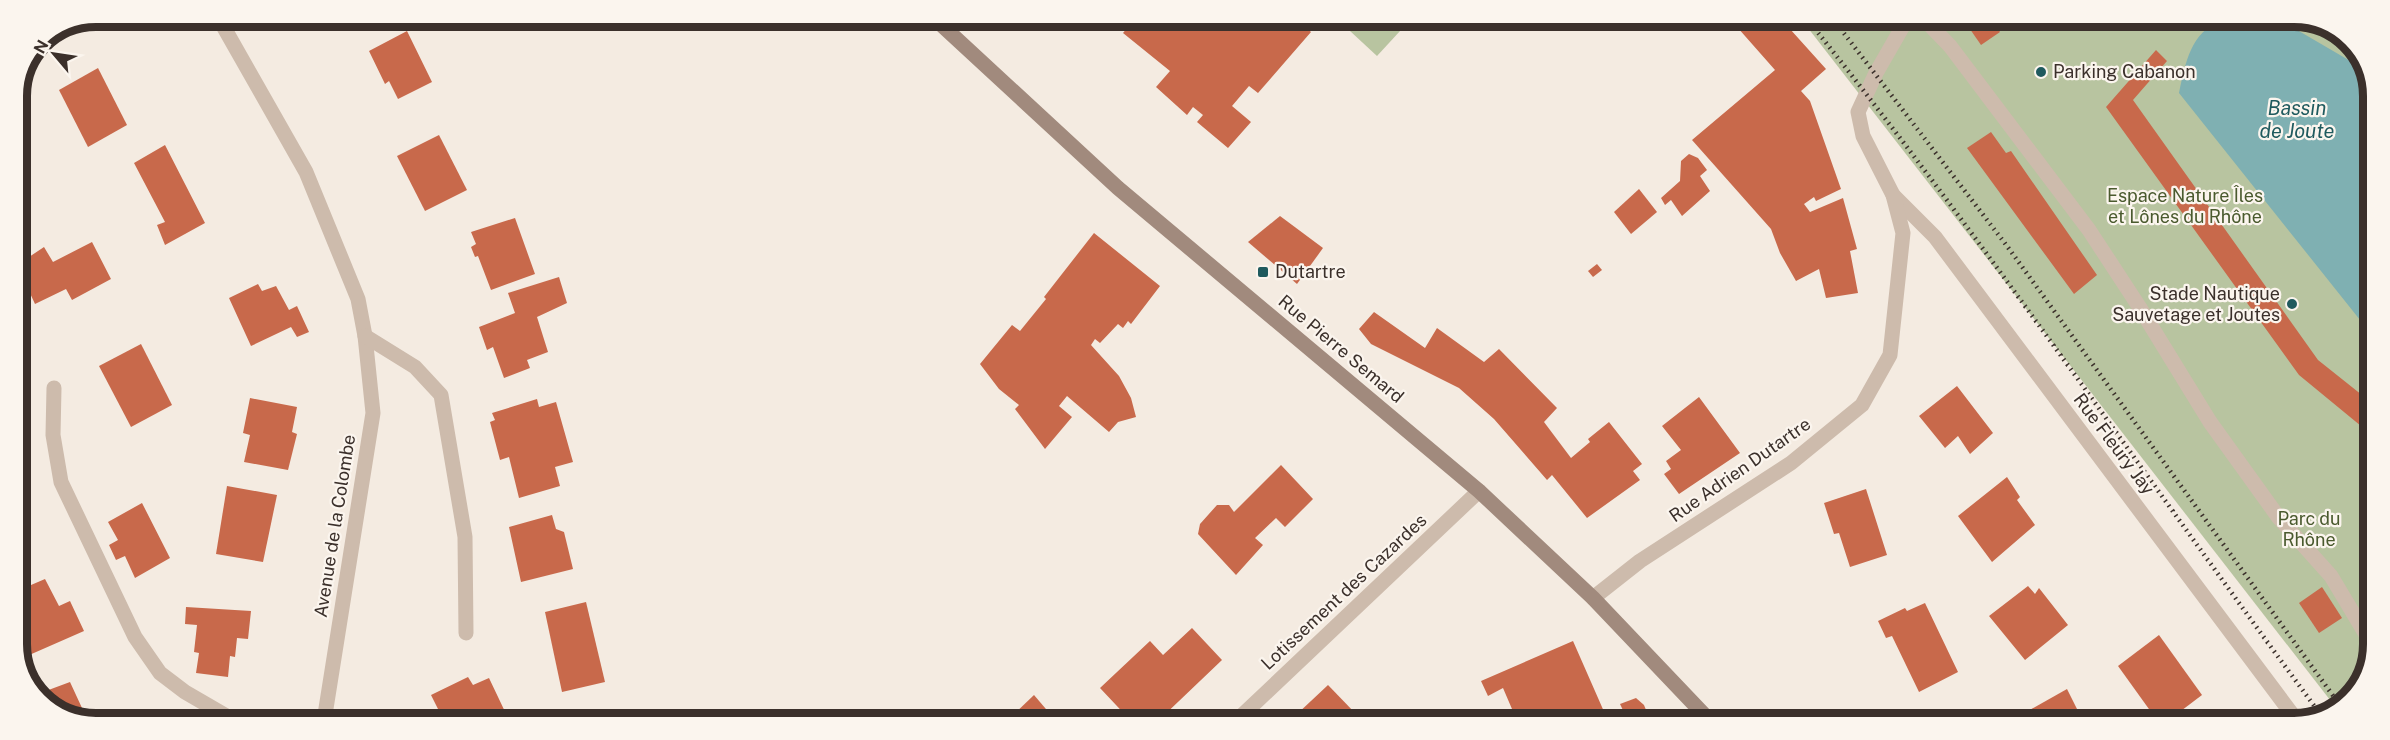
<svg xmlns="http://www.w3.org/2000/svg" width="2390" height="740" font-family="'Public Sans',sans-serif">
<style>
.green{fill:#b8c4a0}
.water{fill:#7fb0b2}
.building{fill:#c8694b}
.lines{fill:none;stroke-linecap:round;stroke-linejoin:round}
.lane{stroke:#cdbbac;stroke-width:15}
.street{stroke:#cdbbac;stroke-width:15}
.secondary{stroke:#a18a7d;stroke-width:15}
.rail{stroke:#3b302b;stroke-width:4.5;stroke-dasharray:1.5 4.5;stroke-linecap:butt}
.poi-dot{fill:#1f5a5e;stroke:#fbf5ee;stroke-width:2}
.labels{text-anchor:middle;stroke-width:4.5;stroke-linejoin:round;paint-order:stroke}
.poi-label{font-size:18px;fill:#3b302b;stroke:#fbf5ee;text-anchor:start}
.park-label{font-size:18px;fill:#4a5a2e;stroke:#fbf5ee}
.street-label{font-size:18px;fill:#3b302b;stroke:#fbf5ee}
.water-label{font-size:20px;font-style:italic;fill:#1f5a5e;stroke:#fbf5ee}
.rim{fill:none;stroke:#3b302b;stroke-width:8}
</style>
<rect width="100%" height="100%" fill="#f4ebe1"/>
<g class="green">
<polygon points="1336,18 1412,18 1377,56"/>
<polygon points="1801,19 2315,19 2354,44 2373,90 2371,665 2342,707 2337,709"/>
</g>
<path class="water" d="M 2222,19 L 2280,20 L 2364,69 L 2373,90 L 2372,335 L 2179,93 C 2186,61 2190,34 2222,19 Z"/>
<g class="building">
<polygon points="1129,18 1295,18 1311,32 1258,93 1249,86 1232,106 1251,122 1228,148 1197,122 1203,115 1193,107 1187,115 1156,87 1170,71 1123,33 1133,21"/>
<polygon points="1730,19 1781,19 1826,69 1801,91 1810,101 1841,189 1816,201 1814,197 1804,204 1810,212 1843,198 1857,249 1850,251 1858,293 1826,298 1819,269 1796,281 1780,253 1771,229 1692,140 1775,70"/>
<polygon points="1963,19 1991,19 2000,32 1981,45"/>
<polygon points="407,31 432,82 398,99 389,81 385,84 369,51"/>
<polygon points="2156,50 2167,61 2133,100 2318,360 2372,403 2372,419 2361,426 2299,375 2106,107"/>
<polygon points="98,68 127,125 88,147 59,90"/>
<polygon points="1991,132 2006,153 2011,151 2097,275 2074,294 1967,148"/>
<polygon points="439,135 467,190 425,211 397,156"/>
<polygon points="165,145 205,223 165,245 157,225 165,222 134,163"/>
<polygon points="1689,154 1698,158 1707,170 1700,176 1710,191 1682,216 1671,200 1665,205 1661,198 1680,181 1681,161"/>
<polygon points="1639,189 1657,212 1631,234 1614,212"/>
<polygon points="1280,216 1323,248 1297,284 1248,242"/>
<polygon points="515,218 535,274 491,290 478,256 475,257 471,247 476,244 471,232"/>
<polygon points="1094,233 1160,286 1131,324 1128,321 1123,328 1118,324 1100,343 1095,339 1091,345 1119,376 1131,398 1136,417 1118,422 1109,432 1067,396 1059,406 1072,417 1045,449 1015,409 1019,405 999,389 980,364 1012,325 1020,331 1046,299 1044,297"/>
<polygon points="92,242 111,279 72,300 66,289 35,304 17,265 44,247 53,262"/>
<polygon points="1597,264 1602,270 1593,277 1588,271"/>
<polygon points="559,277 567,303 537,317 548,352 527,360 530,368 504,378 493,347 487,350 479,327 515,313 508,293"/>
<polygon points="258,284 262,291 276,286 289,310 297,306 309,332 297,337 291,327 251,346 229,298"/>
<polygon points="1374,312 1425,348 1437,328 1484,362 1499,349 1557,408 1544,422 1571,458 1590,442 1588,439 1609,422 1642,464 1633,471 1640,480 1587,518 1552,475 1547,480 1494,419 1459,388 1371,344 1359,329"/>
<polygon points="141,344 172,405 131,427 99,366"/>
<polygon points="1957,386 1993,433 1970,454 1958,436 1945,448 1919,416"/>
<polygon points="1699,397 1740,453 1679,494 1664,474 1671,469 1666,461 1681,450 1662,426"/>
<polygon points="250,398 297,407 292,432 297,434 288,470 244,462 250,435 243,433"/>
<polygon points="537,399 539,407 556,402 573,462 555,467 560,486 519,498 509,457 500,460 490,422 495,420 492,413"/>
<polygon points="1281,465 1313,499 1285,527 1276,518 1255,538 1263,545 1236,575 1198,534 1200,524 1217,505 1229,505 1234,512"/>
<polygon points="2007,477 2020,497 2017,500 2035,525 1992,562 1958,516"/>
<polygon points="227,486 277,495 263,562 216,554"/>
<polygon points="1866,489 1887,555 1850,567 1839,533 1834,534 1824,503"/>
<polygon points="142,503 170,558 135,578 125,556 116,560 109,545 118,540 108,522"/>
<polygon points="552,515 556,529 564,532 573,569 521,582 509,527"/>
<polygon points="45,579 59,606 70,601 84,631 27,656 17,631 17,591"/>
<polygon points="2028,586 2035,594 2039,588 2068,625 2025,660 1989,616"/>
<polygon points="2322,587 2342,618 2319,633 2299,603"/>
<polygon points="586,602 605,682 562,692 545,612"/>
<polygon points="1925,603 1958,672 1919,692 1892,636 1886,638 1878,621 1905,608 1907,611"/>
<polygon points="186,607 251,611 248,639 237,638 235,657 230,656 228,677 196,673 199,653 194,652 197,625 185,624"/>
<polygon points="1192,628 1222,660 1157,722 1132,722 1100,688 1150,641 1163,655"/>
<polygon points="2159,635 2202,695 2165,723 2159,723 2118,666"/>
<polygon points="1573,641 1609,723 1518,723 1503,688 1488,696 1481,681"/>
<polygon points="468,677 473,685 489,678 508,718 502,721 444,721 431,695"/>
<polygon points="70,682 82,708 77,712 80,721 75,721 35,695"/>
<polygon points="1328,685 1356,714 1348,722 1300,722 1295,716"/>
<polygon points="2067,689 2084,723 2035,723 2028,711"/>
<polygon points="1034,695 1057,722 1006,722"/>
<polygon points="1636,698 1644,705 1648,715 1629,723 1620,704"/>
</g>
<g class="lines">
<polyline class="lane" points="1924,19 1950,46 2089,230 2140,308 2210,422 2279,518 2331,576 2371,643"/>
<g class="street">
<polyline points="141,17 151,21 220,21"/>
<polyline points="218,17 306,172 358,299 365,336 373,413 324,721"/>
<polyline points="1893,195 1935,237 2298,722"/>
<polyline points="365,336 415,367 441,395 465,537 466,633"/>
<polyline points="54,388 53,435 61,482 135,637 160,673 185,692 235,721"/>
<polyline points="1593,598 1640,561 1791,463 1862,405 1890,355 1903,233 1893,195 1863,136 1858,112 1876,73 1907,19"/>
<polyline points="1235,722 1479,491"/>
</g>
<polyline class="secondary" points="934,18 1118,188 1479,491 1593,598 1712,723"/>
<g class="rail">
<path d="M 1807,19 C 1987,243 2149,483 2321,715"/>
<polyline points="1833,19 2007,246 2342,708"/>
</g>
</g>
<g class="poi-dot">
<circle cx="2041" cy="72" r="6"/>
<rect x="1257" y="266" width="12" height="12" rx="3"/>
<circle cx="2292" cy="304" r="6"/>
</g>
<g class="labels">
<g class="poi-label">
<text x="2053" y="78">Parking Cabanon</text>
<text x="1275" y="278">Dutartre</text>
<text x="2280" y="300" text-anchor="end">Stade Nautique<tspan x="2280" dy="21">Sauvetage et Joutes</tspan></text>
</g>
<g class="park-label">
<text x="2185" y="202">Espace Nature Îles<tspan x="2185" dy="21">et Lônes du Rhône</tspan></text>
<text x="2309" y="525">Parc du<tspan x="2309" dy="21">Rhône</tspan></text>
</g>
<g class="street-label">
<text transform="translate(1341 349) rotate(40)" y="6">Rue Pierre Semard</text>
<text transform="translate(2114 444) rotate(53)" y="6">Rue Fleury Jay</text>
<text transform="translate(1740 470) rotate(-35)" y="6">Rue Adrien Dutartre</text>
<text transform="translate(335 526) rotate(-81)" y="6">Avenue de la Colombe</text>
<text transform="translate(1344 592) rotate(-43)" y="6">Lotissement des Cazardes</text>
</g>
<g class="water-label">
<text x="2297" y="115">Bassin<tspan x="2297" dy="23">de Joute</tspan></text>
</g>
</g>
<path d="M0 0H2390V740H0ZM96 27H2294A69 69 0 0 1 2363 96V644A69 69 0 0 1 2294 713H96A69 69 0 0 1 27 644V96A69 69 0 0 1 96 27Z" fill="#fbf5ee" fill-rule="evenodd"/>
<path class="rim" d="M96 27H2294A69 69 0 0 1 2363 96V644A69 69 0 0 1 2294 713H96A69 69 0 0 1 27 644V96A69 69 0 0 1 96 27Z"/>
<g transform="translate(54 54) rotate(299)" stroke="#fbf5ee" stroke-width="4.5" paint-order="stroke">
<path d="M0-4.5L10 22L0 15L-10 22Z" fill="#3b302b"/>
<text y="-9" font-size="16" font-weight="bold" text-anchor="middle" fill="#3b302b">N</text>
</g>
</svg>
